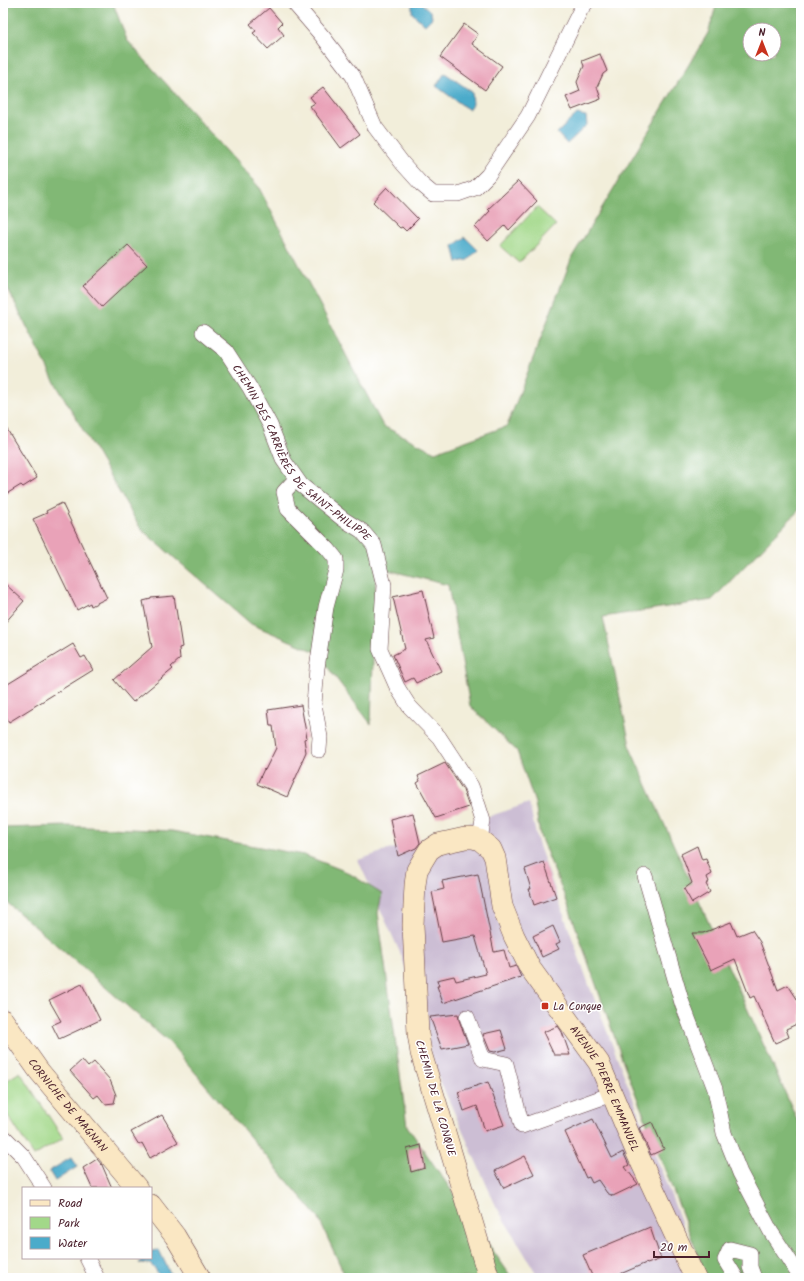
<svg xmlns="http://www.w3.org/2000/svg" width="804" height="1281" font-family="Kalam,sans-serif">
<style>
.industrial{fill:#ccbed4}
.green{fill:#a2d889;stroke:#767c5a}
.forest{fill:#81b875;stroke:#666c50;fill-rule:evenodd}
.water{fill:#4babca;stroke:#4a657a}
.building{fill:#e9a2b8}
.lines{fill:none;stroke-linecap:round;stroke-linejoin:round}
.street-casing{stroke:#633e45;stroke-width:16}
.secondary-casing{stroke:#633e45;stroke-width:22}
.street{stroke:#fff;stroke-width:15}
.secondary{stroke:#fae7c3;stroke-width:21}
.poi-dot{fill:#c8321e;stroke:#fff;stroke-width:1.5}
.labels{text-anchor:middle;stroke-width:3;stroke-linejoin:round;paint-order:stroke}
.street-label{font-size:11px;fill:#4a1f2b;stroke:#fff}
.poi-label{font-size:11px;fill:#4a1f2b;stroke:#fff;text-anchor:start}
</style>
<rect width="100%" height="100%" fill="#fff"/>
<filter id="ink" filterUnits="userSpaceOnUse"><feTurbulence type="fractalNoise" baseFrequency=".025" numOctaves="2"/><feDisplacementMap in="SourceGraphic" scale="8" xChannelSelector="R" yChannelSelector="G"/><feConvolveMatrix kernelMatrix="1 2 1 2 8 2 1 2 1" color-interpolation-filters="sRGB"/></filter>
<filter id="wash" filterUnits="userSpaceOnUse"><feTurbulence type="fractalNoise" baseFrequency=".012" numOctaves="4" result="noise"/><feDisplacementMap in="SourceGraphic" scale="16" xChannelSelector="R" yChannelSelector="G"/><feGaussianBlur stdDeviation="0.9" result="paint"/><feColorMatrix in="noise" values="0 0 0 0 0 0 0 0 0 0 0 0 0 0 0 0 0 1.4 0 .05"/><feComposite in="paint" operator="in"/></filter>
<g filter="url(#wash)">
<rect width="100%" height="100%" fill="#f2eeda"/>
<polygon class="industrial" points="529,803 538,843 589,985 703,1278 539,1278 496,1206 437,1074 402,957 358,860"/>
<g class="green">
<polygon points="537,207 556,225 519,263 500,246"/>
<polygon points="20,1072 63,1138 34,1156 3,1108 3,1083"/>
</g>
<g class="forest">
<path d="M 3,3 L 113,3 L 127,40 L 258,186 L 383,426 L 435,452 L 507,426 L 572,257 L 708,33 L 717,3 L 801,3 L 801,508 L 712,600 L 603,617 L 631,750 L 801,1128 L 801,1278 L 707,1278 L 624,1064 L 567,902 L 540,836 L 535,803 L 517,751 L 470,706 L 448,585 L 376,567 L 371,724 L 316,652 L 251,624 L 141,529 L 53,379 L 3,279 ZM 750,30 L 774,30 L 774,54 L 750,54 Z"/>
<polygon points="67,826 172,831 304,855 347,872 382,894 378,913 407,1126 512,1278 346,1278 318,1217 170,1043 3,899 3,828"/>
</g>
<g class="water">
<polygon points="412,3 421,3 431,12 432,18 425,25 412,13"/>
<polygon points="445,73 472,92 473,104 469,110 436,86"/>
<polygon points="577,114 586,116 587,125 567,144 557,133"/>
<polygon points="465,237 478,250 468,260 457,262 453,246"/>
<polygon points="71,1158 77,1167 55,1181 49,1171"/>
<polygon points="159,1250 171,1275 165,1278 160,1278 156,1270 150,1264 139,1263 142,1258 151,1258 151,1251"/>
</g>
<g id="blocks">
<g class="building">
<polygon points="269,8 282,23 278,27 284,35 268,49 253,33 256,31 250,24"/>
<polygon points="464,24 478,34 472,44 502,66 485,90 440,57"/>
<polygon points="600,54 607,71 603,74 597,87 601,99 572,110 566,97 580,91 577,82 584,66 582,61"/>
<polygon points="323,87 360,134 341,148 310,106 315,103 310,97"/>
<polygon points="518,181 537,201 509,230 505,225 488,241 475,227 490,211 488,209"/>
<polygon points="387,187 418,219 406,231 402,227 400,228 373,202"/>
<polygon points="128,245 147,265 102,307 83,286"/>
<polygon points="3,423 37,478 23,487 21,485 3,496"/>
<polygon points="62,503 107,598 91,606 90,603 77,610 33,519 47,513 46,511"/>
<polygon points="3,582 24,601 3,625"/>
<polygon points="423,590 434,638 426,640 441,671 416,683 413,678 405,682 393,655 405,649 393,597"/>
<polygon points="174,596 182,647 179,648 180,659 171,667 173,669 133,702 114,680 152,647 143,601 151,599 151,598"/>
<polygon points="73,644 81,658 85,656 93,670 9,722 3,712 3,687"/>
<polygon points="301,705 307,738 304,739 306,752 301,763 302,764 287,797 257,784 264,769 265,770 276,748 273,726 270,726 268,710"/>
<polygon points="445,763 463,790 469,807 436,818 417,783 420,781 418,776"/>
<polygon points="413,813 420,843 416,848 398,856 390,819"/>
<polygon points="697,846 702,860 706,859 712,874 707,877 709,882 706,884 710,892 692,903 684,889 692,883 681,854"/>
<polygon points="544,862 556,897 534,905 529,889 531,889 525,869"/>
<polygon points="478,874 494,952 504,950 509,968 516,966 521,977 443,1003 437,986 439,986 437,980 454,976 456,981 486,974 475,936 442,942 432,892 444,889 442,881"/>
<polygon points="731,922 737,936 752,930 760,942 778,990 788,985 801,1005 801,1022 786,1029 789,1037 775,1043 754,996 750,998 735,959 711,970 692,933 703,933"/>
<polygon points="553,926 560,942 556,944 559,949 542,957 533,936"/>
<polygon points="82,984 100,1020 59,1039 52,1025 61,1021 49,1000"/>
<polygon points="458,1014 459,1020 468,1044 442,1049 430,1017"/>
<polygon points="558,1026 562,1032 570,1055 554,1055 543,1032"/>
<polygon points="501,1030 507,1049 495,1052 490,1051 483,1034"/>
<polygon points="82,1060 88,1067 94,1062 110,1080 116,1095 114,1103 105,1104 98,1095 94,1098 70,1071"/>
<polygon points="488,1082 504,1125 485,1131 477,1106 464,1111 458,1092"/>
<polygon points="162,1115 178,1142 150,1158 142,1143 139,1145 131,1132"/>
<polygon points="593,1119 612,1158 623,1152 629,1165 625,1167 638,1184 613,1196 607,1193 598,1180 592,1183 589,1177 586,1178 565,1132"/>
<polygon points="652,1122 664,1149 651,1155 639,1128"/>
<polygon points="421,1145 425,1168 411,1172 407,1149"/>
<polygon points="525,1156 534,1174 504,1188 495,1171"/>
<polygon points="97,1159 102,1165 112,1188 92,1188 83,1168"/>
<polygon points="650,1227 661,1259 647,1264 646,1263 611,1278 593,1278 583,1255"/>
</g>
</g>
</g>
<g filter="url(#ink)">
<use href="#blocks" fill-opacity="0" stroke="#633e45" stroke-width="1"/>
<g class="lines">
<defs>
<g id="street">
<polyline points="294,3 323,37 353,76 375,127 403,164 421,184 433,194 458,194 475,188 488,175 528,116 581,9 586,3"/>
<path id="s1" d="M 203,332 L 226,351 L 250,388 L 270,425 L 284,461 L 301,485 L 343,519 L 362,531 L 374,545 L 384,585 L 380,649 L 397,687 L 409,706 L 439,737 L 471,786 L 478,805 L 483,821 L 480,840"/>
<polyline points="296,479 284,492 288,509 328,549 336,559 336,570 326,607 317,668 314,704 320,737 319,750"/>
<polyline points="645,876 682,1003 715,1089 724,1133 740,1173 771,1232 801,1278"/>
<polyline points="467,1017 483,1059 506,1064 522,1126 612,1094"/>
<polyline points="3,1136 24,1157 44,1188"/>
<polyline points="87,1258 97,1278"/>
<polyline points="736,1278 725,1260 730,1249 750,1254 750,1267 754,1278"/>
</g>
<g id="secondary">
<path id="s2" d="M 3,1020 L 39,1071 L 137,1188"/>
<polyline points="151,1205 175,1236 200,1278"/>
<path id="s3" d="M 489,1278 L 421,1053 L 418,1034 L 413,925 L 415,885 L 417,870 L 429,850 L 438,844 L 465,838 L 473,838 L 480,840 L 491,849 L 495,858 L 502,906 L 514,936 L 530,968 L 599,1063 L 636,1151 L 695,1278"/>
</g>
</defs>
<use href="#street" class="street-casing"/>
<use href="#secondary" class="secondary-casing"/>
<use href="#street" class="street"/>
<use href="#secondary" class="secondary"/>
</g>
</g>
<rect class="poi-dot" x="541" y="1002" width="8" height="8" rx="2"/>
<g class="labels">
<g class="street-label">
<text dy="4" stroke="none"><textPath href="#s1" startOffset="159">CHEMIN DES CARRIÈRES DE SAINT-PHILIPPE</textPath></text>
<text dy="4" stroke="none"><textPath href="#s3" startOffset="779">AVENUE PIERRE EMMANUEL</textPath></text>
<text transform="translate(436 1098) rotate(74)" y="4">CHEMIN DE LA CONQUE</text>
<text dy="4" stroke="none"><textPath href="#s2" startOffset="107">CORNICHE DE MAGNAN</textPath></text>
</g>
<g class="poi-label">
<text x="553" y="1010">La Conque</text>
</g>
</g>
<rect width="804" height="1281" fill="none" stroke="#fff" stroke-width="16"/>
<rect x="22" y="1187" width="130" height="72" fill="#ffffff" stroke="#b7a5aa"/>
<rect x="30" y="1200" width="20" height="6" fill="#fae7c3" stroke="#b7a5aa"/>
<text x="58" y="1207" font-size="12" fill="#4a1f2b">Road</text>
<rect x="30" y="1217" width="20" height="12" fill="#a2d889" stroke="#b7a5aa"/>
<text x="58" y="1227" font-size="12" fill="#4a1f2b">Park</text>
<rect x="30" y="1237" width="20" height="12" fill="#4babca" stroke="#b7a5aa"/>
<text x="58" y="1247" font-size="12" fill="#4a1f2b">Water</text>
<g transform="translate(762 42)"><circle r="19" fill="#ffffff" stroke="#b7a5aa"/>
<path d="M0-3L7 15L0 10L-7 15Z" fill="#c8321e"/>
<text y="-6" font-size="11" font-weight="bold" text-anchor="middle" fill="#4a1f2b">N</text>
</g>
<path d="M654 1251v6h55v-6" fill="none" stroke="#4a1f2b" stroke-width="2"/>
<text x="660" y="1251" font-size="12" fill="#4a1f2b" stroke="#ffffff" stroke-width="3" paint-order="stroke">20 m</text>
</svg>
